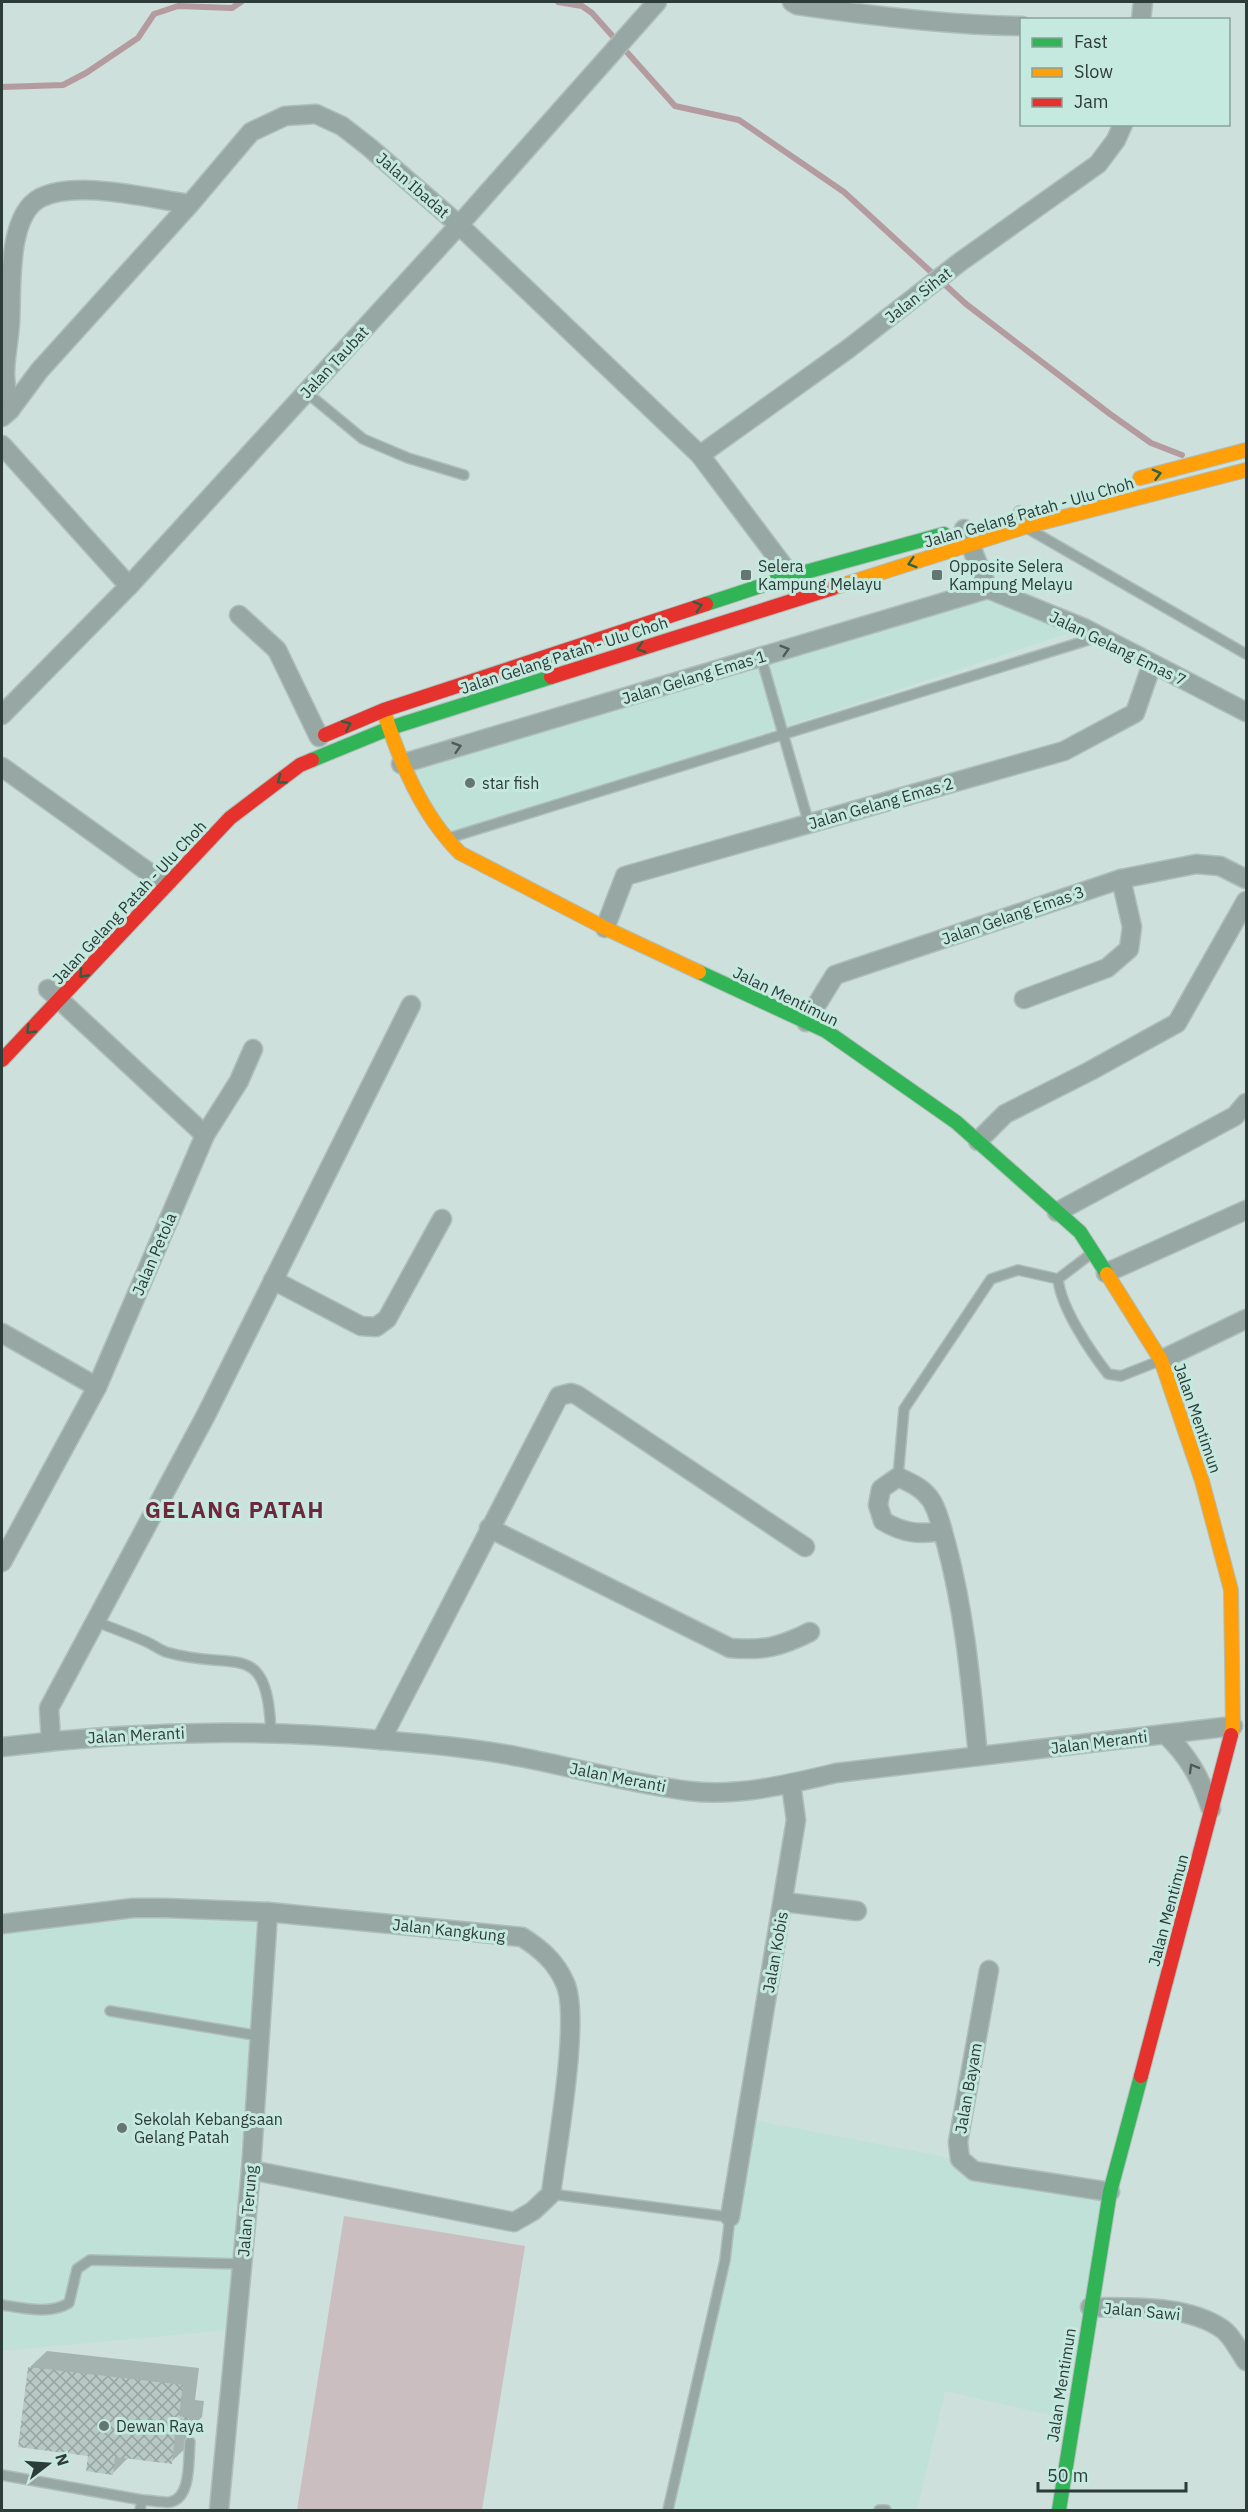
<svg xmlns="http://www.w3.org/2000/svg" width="1248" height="2512" font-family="'IBM Plex Sans',sans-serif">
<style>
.built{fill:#bfe1d8}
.grass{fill:#cabec0}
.shadow{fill:#0003}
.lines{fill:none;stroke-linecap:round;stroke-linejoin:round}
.stream{stroke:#b49ba0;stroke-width:6}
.building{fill:url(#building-cross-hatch)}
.lane-casing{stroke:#afbeba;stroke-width:12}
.street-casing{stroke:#afbeba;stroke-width:21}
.fast-casing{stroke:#afbeba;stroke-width:16}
.slow-casing{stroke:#afbeba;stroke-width:16}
.jam-casing{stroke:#afbeba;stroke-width:16}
.lane{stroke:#97a7a4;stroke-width:9}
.street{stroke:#97a7a4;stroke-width:18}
.fast{stroke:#30b455;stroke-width:14}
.slow{stroke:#ff9f0a;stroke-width:14}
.jam{stroke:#e5322d;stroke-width:14}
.oneway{stroke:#2e6041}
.oneway2{stroke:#4d5c58}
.poi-dot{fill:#657571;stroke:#c5e8df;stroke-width:2}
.labels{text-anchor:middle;stroke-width:6;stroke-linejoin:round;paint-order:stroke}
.street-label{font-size:16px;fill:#2d3c38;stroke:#c5e8df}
.poi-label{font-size:16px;fill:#2d3c38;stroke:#c5e8df;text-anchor:start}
.district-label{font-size:22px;font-weight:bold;letter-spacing:1.5px;fill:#6d283d;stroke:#c5e8df}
</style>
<defs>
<pattern id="building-cross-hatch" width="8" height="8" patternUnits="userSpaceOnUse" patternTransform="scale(1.5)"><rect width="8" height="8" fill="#b8c9c5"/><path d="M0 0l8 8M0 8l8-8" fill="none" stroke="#96a4a1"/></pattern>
</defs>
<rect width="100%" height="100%" fill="#cde0db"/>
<g class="built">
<polygon points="988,589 1084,628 446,839 401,764"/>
<polygon points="85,1916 259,1917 227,2330 2,2351 2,1926"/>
<polygon points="748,2119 1107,2188 1063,2418 945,2391 917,2510 675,2510"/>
</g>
<polygon class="grass" points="344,2216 525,2246 482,2510 297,2510"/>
<polygon class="shadow" points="47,2351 199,2368 195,2400 204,2401 202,2417 190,2429 188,2446 171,2462 129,2457 113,2473 90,2454 30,2367"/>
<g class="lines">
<g class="stream">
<polyline points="558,2 582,6 592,13 675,106 739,120 844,192 966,304 1110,414 1151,443 1182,455"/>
<polyline points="2,87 63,85 86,73 138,38 154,14 178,6 232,8 241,2"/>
</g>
</g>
<polygon class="building" points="28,2367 183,2385 179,2416 189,2418 186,2435 175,2434 172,2464 115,2457 113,2475 86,2471 88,2456 18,2447"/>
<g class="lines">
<defs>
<g id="lane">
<polyline points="306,392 363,439 408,458 464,475"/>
<polyline points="1019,511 1025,527 1246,654"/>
<polyline points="761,657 809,824"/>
<polyline points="449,838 1098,637"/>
<path d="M 1092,1253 L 1058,1279 C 1061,1308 1090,1351 1108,1374 L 1121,1376 L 1159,1361"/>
<polyline points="898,1477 904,1409 991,1279 1018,1270 1058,1279"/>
<path d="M 94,1621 C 112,1628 132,1635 149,1643 C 155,1646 160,1650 166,1652 C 235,1673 268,1635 271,1735"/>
<polyline points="110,2011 260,2036"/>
<polyline points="551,2194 730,2217 725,2260 668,2510"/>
<path d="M 2,2305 C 24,2308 49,2315 69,2303 L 77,2269 L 90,2260 L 242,2264"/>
<polyline points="2,2475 142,2500 140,2510"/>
<path d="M 142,2500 C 150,2500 162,2503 170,2502 C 192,2498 188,2458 190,2442"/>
<polyline points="879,2510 886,2510"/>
</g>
<g id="street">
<path d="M 792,2 L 797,5 C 872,16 946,25 1022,26"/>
<polyline points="1141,20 1143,2"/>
<path d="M 10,410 C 8,399 5,386 5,374 C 5,357 9,340 10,323 C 12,291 6,216 40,198 C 77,179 150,199 190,204"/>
<polyline points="2,417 10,410 39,371 190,204 251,132 285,116 316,114 342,126 369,147 459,225 700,455 791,576 794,585"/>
<polyline points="2,445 129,586"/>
<polyline points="700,455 848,349 960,262 1098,164 1116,140 1123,124"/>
<polyline points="964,529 988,589"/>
<polyline points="988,589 1084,628 1246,712"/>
<polyline points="239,615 277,650 319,737"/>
<polyline points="2,715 129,586 459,225 657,2"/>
<polyline points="401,764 988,589"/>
<polyline points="2,767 165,884"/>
<polyline points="605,928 625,876 1064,751 1135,713 1152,664"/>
<polyline points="48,989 205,1135"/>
<polyline points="1024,999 1107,968 1129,949 1132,927 1121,879"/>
<polyline points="806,1022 835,975 1121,879 1196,864 1220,866 1246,879"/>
<polyline points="978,1141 1005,1114 1090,1071 1177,1023 1246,901"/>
<polyline points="1057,1212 1235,1116 1246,1103"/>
<polyline points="1106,1273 1246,1210"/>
<polyline points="273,1280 361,1326 376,1327 387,1319 442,1219"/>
<polyline points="2,1333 97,1387"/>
<polyline points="1161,1360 1246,1319"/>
<path d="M 489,1528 L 730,1648 C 763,1651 780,1647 810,1632"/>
<path d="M 942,1531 C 919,1535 903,1533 883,1521 L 878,1505 L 881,1489 L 898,1477 C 911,1483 923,1488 931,1500 C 939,1512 942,1530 946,1543 C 965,1613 971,1685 978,1756"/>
<polyline points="2,1562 97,1387 205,1135 239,1081 253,1049"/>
<path d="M 1165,1734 C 1188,1755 1201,1779 1211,1809"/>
<polyline points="381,1740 559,1396 571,1393 577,1395 805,1547"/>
<polyline points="51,1741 49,1708 206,1415 411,1005"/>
<path d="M 2,1747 C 128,1731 254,1728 381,1740 C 427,1744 475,1748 520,1757 C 576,1768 632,1784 689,1791 C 737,1797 790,1784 836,1773 L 1233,1726"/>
<polyline points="784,1902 857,1911"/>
<path d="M 2,1924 L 133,1908 L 165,1908 L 268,1912 L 522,1937 C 541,1949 556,1962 565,1983 C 581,2017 556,2151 551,2194 L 533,2211 L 514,2222 L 251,2170"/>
<polyline points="989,1970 958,2142 960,2159 974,2171 1110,2192"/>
<polyline points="730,2217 796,1820 791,1784"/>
<path d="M 1090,2307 C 1131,2308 1185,2304 1221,2328 C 1231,2334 1239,2351 1246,2361"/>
<polyline points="219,2510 251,2170 268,1912"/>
</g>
<g id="fast">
<polyline points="706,604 791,576 944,534"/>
<polyline points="312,760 390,728 551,677"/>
<polyline points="699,972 826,1031 956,1122 1080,1232 1107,1274"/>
<polyline points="1059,2510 1110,2192 1141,2076"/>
</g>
<g id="slow">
<polyline points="1140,478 1246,450"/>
<polyline points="833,588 1025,527 1246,470"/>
<path d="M 384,712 C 400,762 422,815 460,853 L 605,928 L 699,972"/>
<polyline points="1107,1274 1161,1360 1202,1481 1231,1590 1233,1726 1231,1735"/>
</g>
<g id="jam">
<polyline points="551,677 833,588"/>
<polyline points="325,735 384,710 706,604"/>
<polyline points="2,1060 230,818 300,765 312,760"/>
<polyline points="1141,2076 1231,1735"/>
</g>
</defs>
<use href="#lane" class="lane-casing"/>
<use href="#street" class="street-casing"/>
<use href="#fast" class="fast-casing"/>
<use href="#slow" class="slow-casing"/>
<use href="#jam" class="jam-casing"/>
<use href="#lane" class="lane"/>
<use href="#street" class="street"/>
<use href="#fast" class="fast"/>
<use href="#slow" class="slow"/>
<use href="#jam" class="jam"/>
</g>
<defs><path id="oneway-chevron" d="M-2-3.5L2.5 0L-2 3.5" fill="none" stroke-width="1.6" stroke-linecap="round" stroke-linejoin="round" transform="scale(1.5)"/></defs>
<g class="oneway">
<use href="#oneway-chevron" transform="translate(1157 474) rotate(-15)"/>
<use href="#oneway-chevron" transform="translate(912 563) rotate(163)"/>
<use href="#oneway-chevron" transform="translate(698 606) rotate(-18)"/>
<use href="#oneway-chevron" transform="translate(641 648) rotate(162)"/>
<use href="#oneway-chevron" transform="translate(347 725) rotate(-23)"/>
<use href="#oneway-chevron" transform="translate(281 780) rotate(143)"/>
<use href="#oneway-chevron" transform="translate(83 974) rotate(132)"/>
<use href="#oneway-chevron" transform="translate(30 1030) rotate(134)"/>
</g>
<g class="oneway2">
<use href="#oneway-chevron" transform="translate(785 650) rotate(-17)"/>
<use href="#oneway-chevron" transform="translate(457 747) rotate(-17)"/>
<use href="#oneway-chevron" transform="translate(1193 1768) rotate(-120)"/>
</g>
<g class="poi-dot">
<rect x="740" y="569" width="12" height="12" rx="3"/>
<rect x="931" y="569" width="12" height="12" rx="3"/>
<circle cx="470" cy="783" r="6"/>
<circle cx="122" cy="2128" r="6"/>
<circle cx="104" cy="2426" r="6"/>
</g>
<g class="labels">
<g class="street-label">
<text transform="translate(413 185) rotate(41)" y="6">Jalan Ibadat</text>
<text transform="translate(918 295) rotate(-38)" y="6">Jalan Sihat</text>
<text transform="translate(334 362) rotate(-47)" y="6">Jalan Taubat</text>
<text transform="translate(1029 512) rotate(-16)" y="6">Jalan Gelang Patah - Ulu Choh</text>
<text transform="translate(1118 648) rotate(26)" y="6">Jalan Gelang Emas 7</text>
<text transform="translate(564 655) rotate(-18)" y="6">Jalan Gelang Patah - Ulu Choh</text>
<text transform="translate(694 677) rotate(-17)" y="6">Jalan Gelang Emas 1</text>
<text transform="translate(881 803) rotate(-16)" y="6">Jalan Gelang Emas 2</text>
<text transform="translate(129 902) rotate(-47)" y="6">Jalan Gelang Patah - Ulu Choh</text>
<text transform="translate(1013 915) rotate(-19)" y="6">Jalan Gelang Emas 3</text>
<text transform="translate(786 996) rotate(26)" y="6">Jalan Mentimun</text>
<text transform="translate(154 1254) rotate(-67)" y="6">Jalan Petola</text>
<text transform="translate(1198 1418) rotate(71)" y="6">Jalan Mentimun</text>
<text transform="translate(136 1735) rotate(-3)" y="6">Jalan Meranti</text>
<text transform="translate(1099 1742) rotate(-7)" y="6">Jalan Meranti</text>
<text transform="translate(618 1777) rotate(11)" y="6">Jalan Meranti</text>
<text transform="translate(1168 1910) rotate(-75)" y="6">Jalan Mentimun</text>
<text transform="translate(449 1930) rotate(6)" y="6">Jalan Kangkung</text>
<text transform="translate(775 1952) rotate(-80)" y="6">Jalan Kobis</text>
<text transform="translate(968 2088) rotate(-80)" y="6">Jalan Bayam</text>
<text transform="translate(247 2211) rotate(-85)" y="6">Jalan Terung</text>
<text transform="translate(1142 2311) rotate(5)" y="6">Jalan Sawi</text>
<text transform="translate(1061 2385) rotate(-81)" y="6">Jalan Mentimun</text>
</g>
<g class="poi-label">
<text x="758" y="572">Selera<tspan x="758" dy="18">Kampung Melayu</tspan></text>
<text x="949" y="572">Opposite Selera<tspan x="949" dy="18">Kampung Melayu</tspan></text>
<text x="482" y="789">star fish</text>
<text x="134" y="2125">Sekolah Kebangsaan<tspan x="134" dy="18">Gelang Patah</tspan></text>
<text x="116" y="2432">Dewan Raya</text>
</g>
<g class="district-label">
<text x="235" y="1518">GELANG PATAH</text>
</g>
</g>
<rect width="1248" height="2512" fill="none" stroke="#2d3c38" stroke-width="6"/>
<rect x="1020" y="18" width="210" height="108" fill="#c5e8df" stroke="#88a39c" stroke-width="1.5"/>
<rect x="1032" y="38" width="30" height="9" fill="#30b455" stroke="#88a39c" stroke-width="1.5"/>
<text x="1074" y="48" font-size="18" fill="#2d3c38">Fast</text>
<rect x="1032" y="68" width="30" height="9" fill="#ff9f0a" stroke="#88a39c" stroke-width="1.5"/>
<text x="1074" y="78" font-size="18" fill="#2d3c38">Slow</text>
<rect x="1032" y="98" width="30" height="9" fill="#e5322d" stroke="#88a39c" stroke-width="1.5"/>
<text x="1074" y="108" font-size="18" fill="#2d3c38">Jam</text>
<g transform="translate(48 2464) rotate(73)" stroke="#c5e8df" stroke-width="4.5" paint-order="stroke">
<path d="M0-4.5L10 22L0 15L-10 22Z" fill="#2d3c38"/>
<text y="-9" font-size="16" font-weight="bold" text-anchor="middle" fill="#2d3c38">N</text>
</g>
<path d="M1038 2482v9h148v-9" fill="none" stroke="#2d3c38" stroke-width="3"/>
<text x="1047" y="2482" font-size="18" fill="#2d3c38" stroke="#c5e8df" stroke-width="4.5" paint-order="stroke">50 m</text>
</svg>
